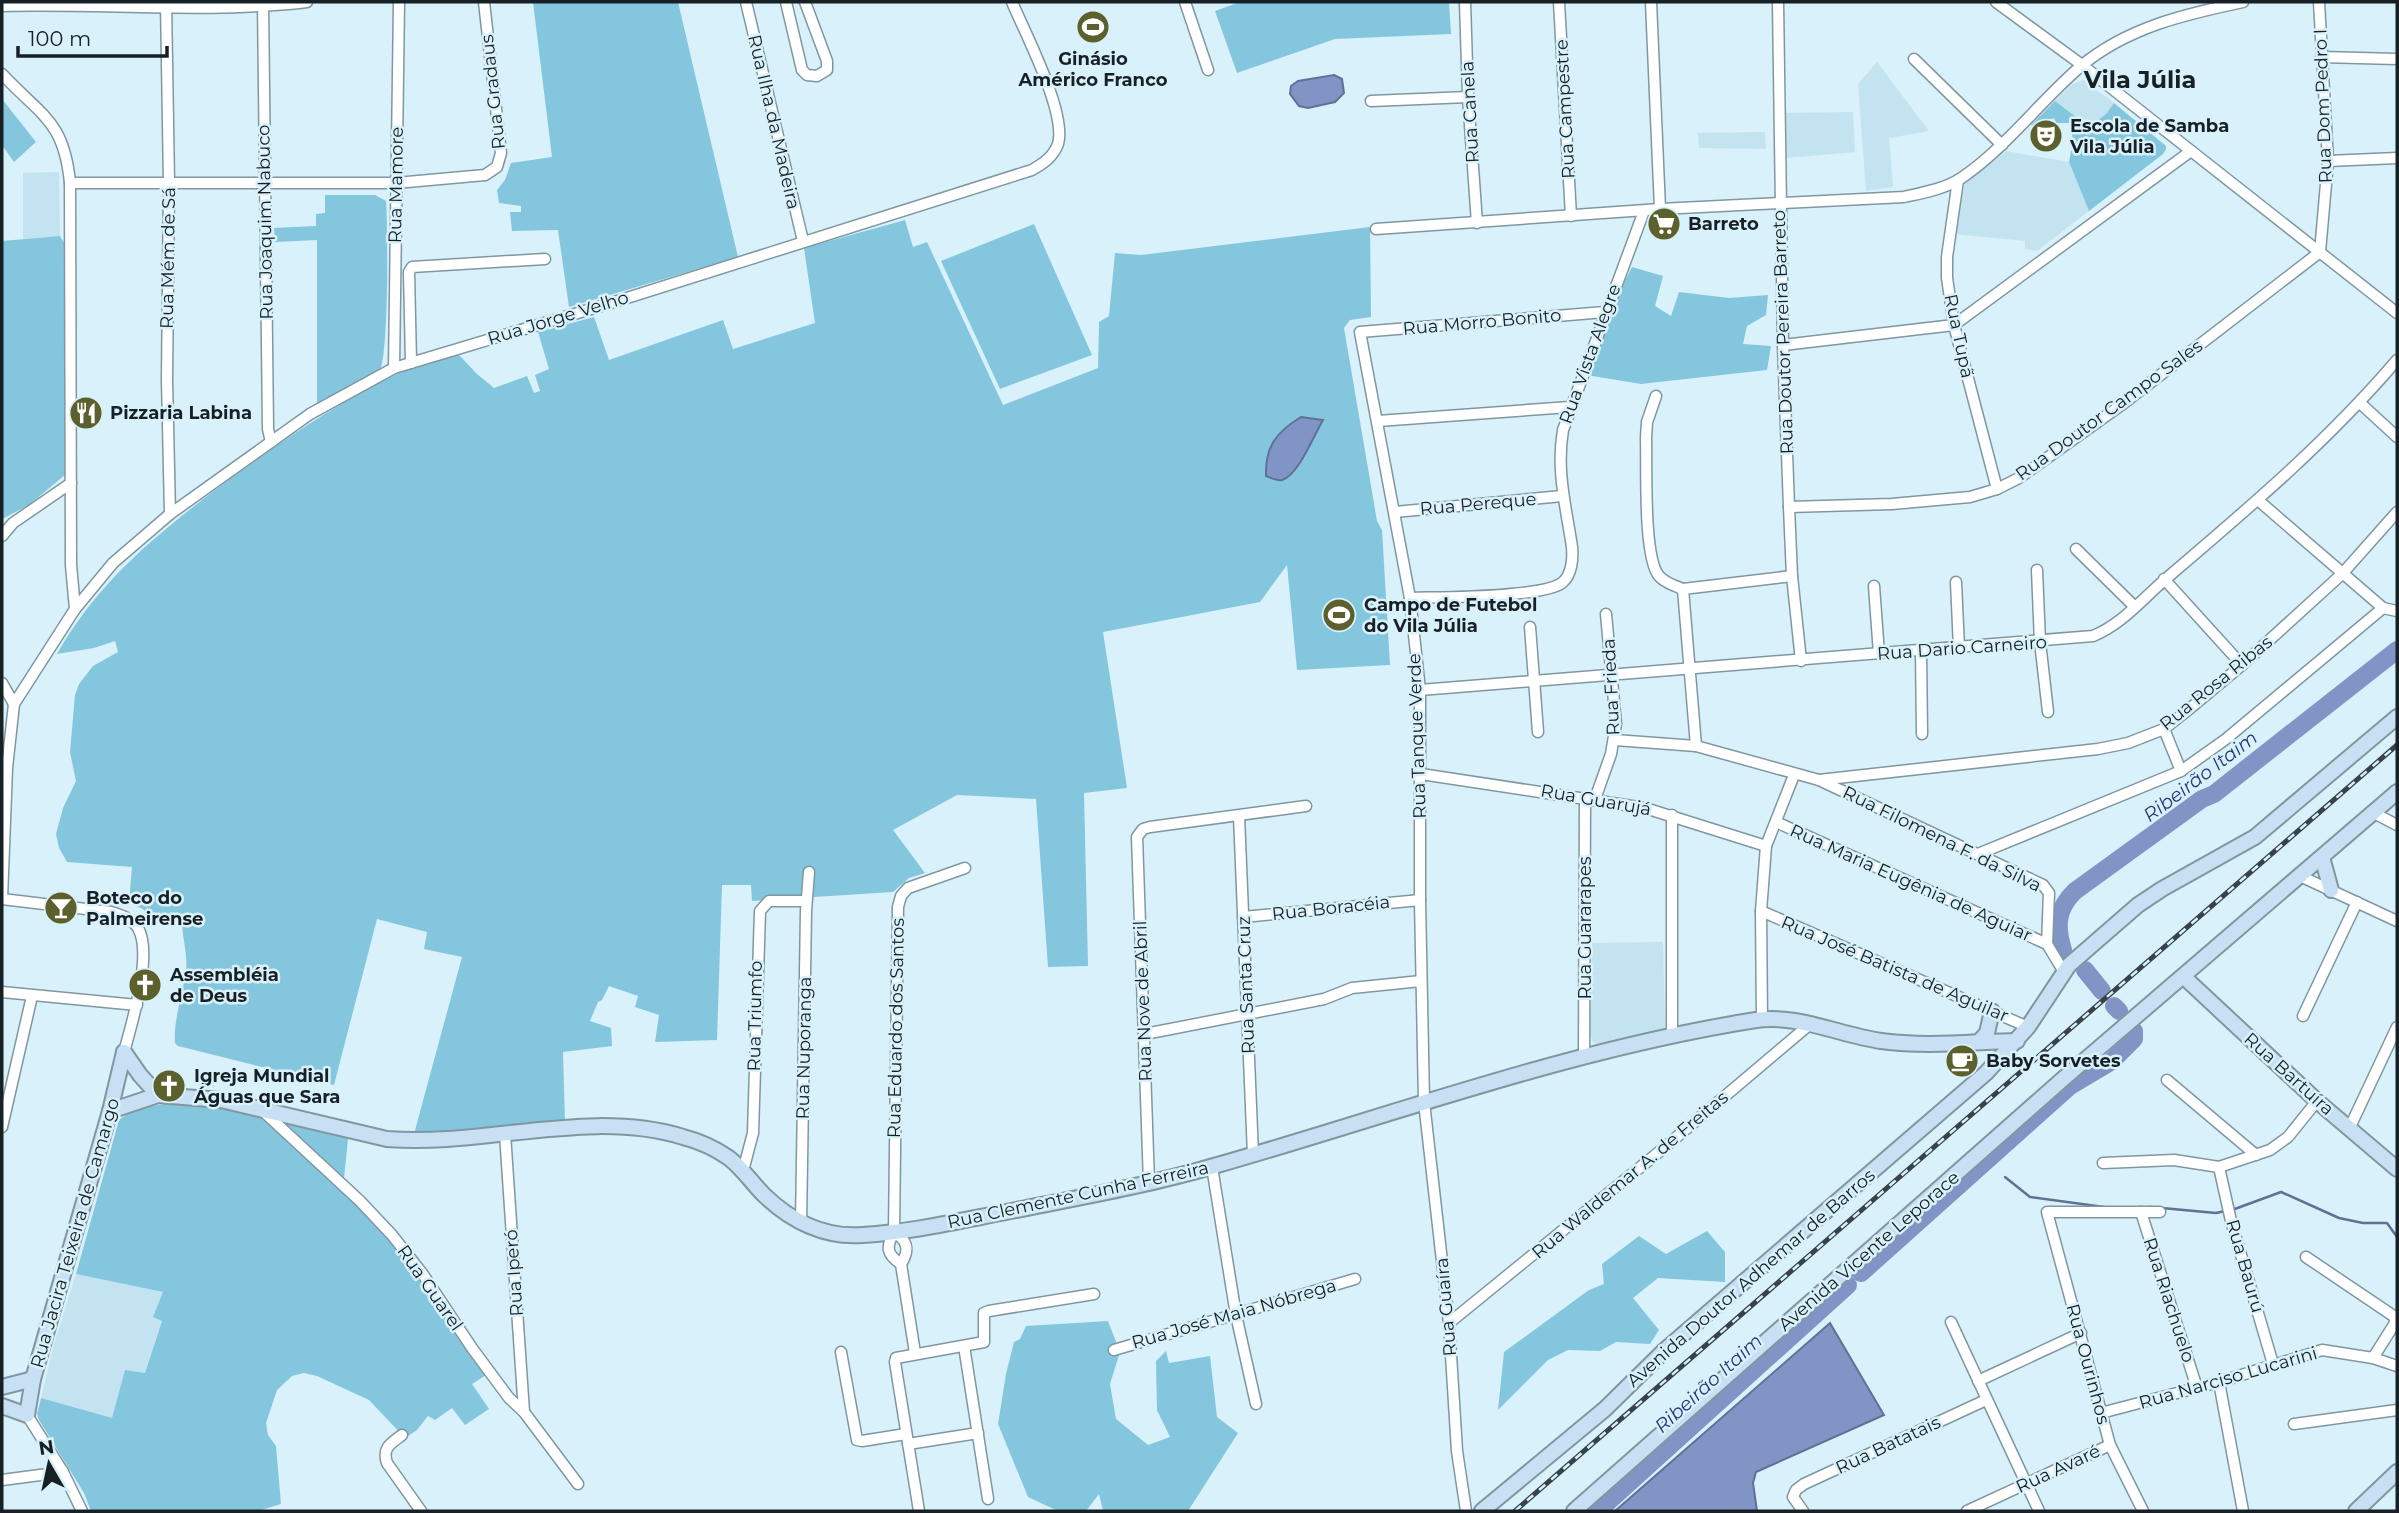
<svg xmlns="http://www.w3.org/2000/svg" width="2399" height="1513" font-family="Montserrat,sans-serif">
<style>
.built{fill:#c3e3f0}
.green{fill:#84c6de}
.water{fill:#8094c6;stroke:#607195;stroke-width:2}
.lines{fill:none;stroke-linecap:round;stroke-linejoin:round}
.stream{stroke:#607195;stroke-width:2.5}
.river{stroke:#8094c6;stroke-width:18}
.street-casing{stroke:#8097a0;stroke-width:13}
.secondary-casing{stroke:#8097a0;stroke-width:18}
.street{stroke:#fff;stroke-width:10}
.secondary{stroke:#c7e0f3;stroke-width:14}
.rail-casing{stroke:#374348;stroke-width:5}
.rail{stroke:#d8f1fb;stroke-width:2.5;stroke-dasharray:8;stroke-linecap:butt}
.labels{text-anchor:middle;stroke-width:5;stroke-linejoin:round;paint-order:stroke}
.poi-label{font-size:18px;font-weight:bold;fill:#172024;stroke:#d8f1fb;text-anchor:start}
.street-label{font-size:18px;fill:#172024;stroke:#d8f1fb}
.water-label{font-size:19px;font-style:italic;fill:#253977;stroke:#d8f1fb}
.district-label{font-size:24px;font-weight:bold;fill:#172024;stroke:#d8f1fb}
</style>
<rect width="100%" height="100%" fill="#d8f1fb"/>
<g class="built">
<polygon points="1877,62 1929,131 1889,138 1893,187 1866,191 1858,84"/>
<polygon points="2083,80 2114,103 2106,114 2089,127 2055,101 2071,85"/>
<polygon points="1853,112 1855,152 1786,158 1785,113"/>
<polygon points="1765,132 1766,149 1699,148 1698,133"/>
<polygon points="2006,151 2069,162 2089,211 2037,251 2025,249 2025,241 1954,234 1965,184"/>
<polygon points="59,172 60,236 23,239 23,173"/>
<polygon points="1663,942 1665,1028 1601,1045 1593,1042 1590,1035 1592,943"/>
<polygon points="76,1274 163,1292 162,1320 145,1373 125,1370 112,1419 41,1398 54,1344"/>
</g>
<g class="green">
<polygon points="533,2 678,2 738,257 569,307 558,230 512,231 510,212 521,212 521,206 499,203 497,190 505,180 511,163 552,157"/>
<polygon points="1240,2 1449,2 1451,34 1335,39 1237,73 1215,11"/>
<polygon points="2,99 36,142 14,162 2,145"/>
<polygon points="2055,101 2089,127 2106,114 2114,103 2166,146 2166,149 2163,154 2089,211 2069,162 2073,141 2070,123 2056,123 2054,118 2046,121 2046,127 2031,125"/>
<path d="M 325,195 L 375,195 L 386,201 C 388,222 389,361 379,372 C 369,382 331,397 317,405 L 317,240 L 275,242 L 274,228 L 316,226 L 316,214 L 325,213 Z"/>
<path d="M 905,220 L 913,247 L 927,242 L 1003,405 L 1098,368 L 1099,322 L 1109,316 L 1115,253 L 1141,255 L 1370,227 L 1371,317 L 1350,320 L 1344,328 L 1377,521 L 1382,530 L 1390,665 L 1297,670 L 1287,565 L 1260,602 L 1103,632 L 1127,788 L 1084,793 L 1088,966 L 1048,967 L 1036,799 L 957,795 L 893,830 L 925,873 L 909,878 L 893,892 L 752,901 L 751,885 L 722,885 L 717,1040 L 655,1042 L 659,1015 L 635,1007 L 638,996 L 609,986 L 602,1000 L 598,1002 L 590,1021 L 611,1028 L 612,1046 L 563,1052 L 565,1123 L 414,1134 L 462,957 L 424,949 L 427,932 L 377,919 L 334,1085 L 178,1046 L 175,1043 C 173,1023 183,991 186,971 C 188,955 182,937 182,921 L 148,916 L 143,909 L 129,903 L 132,867 L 67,862 L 59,848 L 56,834 L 63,808 L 76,781 L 70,752 L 75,695 L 79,684 L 93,666 L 118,652 L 115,641 L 94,648 L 57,654 C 101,577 161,531 231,478 C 283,440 336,404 393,376 C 414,365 437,361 459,355 L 477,374 L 494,388 L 527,376 L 534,393 L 540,391 L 535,375 L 549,369 L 538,332 L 594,317 L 609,360 L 723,320 L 733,349 L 815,323 L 804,248 Z"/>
<polygon points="1034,224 1092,355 1000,389 941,261"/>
<polygon points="60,236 64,243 66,474 29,505 2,519 2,241"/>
<polygon points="1632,267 1663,276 1655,306 1671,316 1679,292 1729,298 1768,295 1766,315 1747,326 1743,344 1771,346 1767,370 1641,384 1586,375 1606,316"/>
<path d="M 183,1102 L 216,1105 L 262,1116 L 273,1125 L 367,1215 L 416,1269 L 486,1375 L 472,1384 L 489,1409 L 465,1425 L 452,1408 L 435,1420 L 428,1416 L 417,1430 L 405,1438 L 369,1400 L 317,1376 L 304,1373 L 292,1376 L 277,1390 L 266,1423 L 268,1435 L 276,1446 L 281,1504 L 258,1511 L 91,1511 L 84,1493 L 39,1420 L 37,1414 L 41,1398 L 112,1418 L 125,1370 L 145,1373 L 162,1321 L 153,1317 L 163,1292 L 76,1274 L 119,1120 C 136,1106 162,1104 183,1102 Z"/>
<polygon points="279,1118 348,1139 344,1178"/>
<polygon points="1707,1231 1725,1252 1725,1282 1658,1278 1633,1298 1659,1330 1650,1344 1616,1342 1600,1351 1568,1350 1548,1360 1498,1410 1504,1352 1589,1290 1604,1284 1602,1264 1639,1236 1666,1254"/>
<polygon points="1108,1321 1120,1352 1110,1384 1116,1419 1148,1445 1170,1437 1157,1410 1156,1361 1166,1351 1169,1363 1210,1356 1217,1417 1238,1433 1188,1511 1103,1511 1099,1494 1086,1511 1058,1511 1028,1497 998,1424 1006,1374 1014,1342 1020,1339 1026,1326"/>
</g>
<g class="water">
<polygon points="1334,75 1342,79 1344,93 1335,102 1308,108 1299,106 1290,94 1291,86 1298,81"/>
<path d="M 1301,417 L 1323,420 C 1314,435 1298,476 1282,480 C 1277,481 1271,478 1266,476 C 1265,447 1276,432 1301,417 Z"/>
<polygon points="1830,1323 1884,1415 1756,1472 1753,1483 1757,1511 1615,1511"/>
</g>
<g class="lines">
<g class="stream">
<polyline points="2005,1177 2030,1197 2104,1207"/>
<polyline points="2131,1208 2152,1207"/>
<polyline points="2162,1208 2216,1213 2225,1211"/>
<polyline points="2232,1210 2281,1192 2339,1218 2363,1223 2387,1223 2397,1237"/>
</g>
<g class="river">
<path d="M 2063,950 C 2056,927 2056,909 2075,891 L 2202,799 L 2214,794 L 2397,650"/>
<polyline points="2085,970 2102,991"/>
<polyline points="2114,1006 2119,1011"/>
<polyline points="1861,1273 2070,1086 2112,1061 2134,1039 2134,1031"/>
<polyline points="1598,1511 1848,1285"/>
</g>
<defs>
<g id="street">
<polyline points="166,2 169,184 167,380 170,514"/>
<polyline points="263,2 268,429 271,442"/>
<polyline points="746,2 803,241"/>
<polyline points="786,2 802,70 807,75 817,76 827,70 827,61 805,2"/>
<polyline points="1185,2 1208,70"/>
<polyline points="1465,2 1468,97 1477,223"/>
<polyline points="1559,2 1571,216"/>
<polyline points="1651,2 1660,209"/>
<polyline points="1778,2 1783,345 1789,507 1792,576 1801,661"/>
<polyline points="1996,2 2082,65 2397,313"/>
<path d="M 2,6 C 103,3 206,14 307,2"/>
<polyline points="2321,57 2397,59"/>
<polyline points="1914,59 2002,145"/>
<path d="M 2,74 C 41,116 64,120 70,183 L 71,565 L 75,609"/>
<polyline points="1371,101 1468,97"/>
<polyline points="2328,161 2397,158"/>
<polyline points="1958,180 1947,257 1947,278 1954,325 1997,489"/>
<polyline points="70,183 396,183 485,175 497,167 501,153 484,2"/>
<path d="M 1376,229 L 1660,209 L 1904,197 C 1922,193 1944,189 1960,179 C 2006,148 2039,102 2081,66 C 2128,27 2186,14 2243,2"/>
<polyline points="1783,345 1954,325 2191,151"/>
<polyline points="411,363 409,272 412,267 545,259"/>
<polyline points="394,368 399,2"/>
<path d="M 1656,396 L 1647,422 L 1646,438 C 1647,466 1643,557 1659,576 C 1665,583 1675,586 1683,589"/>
<polyline points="2360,403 2397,437"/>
<polyline points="1378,421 1570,407"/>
<polyline points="2259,501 2383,608 2397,611"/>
<polyline points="1789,507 1892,504 1970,497 1997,489 2019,478 2120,406 2320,252 2328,161 2319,2"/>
<polyline points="1395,512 1562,496"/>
<polyline points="2,536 13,523 71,483"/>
<polyline points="2076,549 2135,607"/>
<polyline points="2037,570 2040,642 2048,712"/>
<polyline points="2164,579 2242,665"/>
<polyline points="1956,582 1959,648"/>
<polyline points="1874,586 1879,654"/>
<polyline points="1683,589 1696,746"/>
<polyline points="1683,589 1792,576"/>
<path d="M 1410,598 C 1438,597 1546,598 1563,582 C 1572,574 1573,558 1572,547 C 1566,507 1556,470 1563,430 L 1644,211"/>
<polyline points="1530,627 1538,732"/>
<polyline points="1921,651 1922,734"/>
<polyline points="2,683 14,704"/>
<path d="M 1420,690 L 2093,636 C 2123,624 2144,597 2168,577 C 2250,507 2327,442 2397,360"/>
<polyline points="2164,729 2181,771"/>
<polyline points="1615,740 1696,746 1819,780 2043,885 2049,893 2047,944 2064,972"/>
<polyline points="1421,774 1645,808 1766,846"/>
<polyline points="1819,780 2098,749 2128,743 2164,729 2188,710 2242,665 2342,574 2397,512"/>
<polyline points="1595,799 1611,754 1616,724 1606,614"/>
<polyline points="2374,813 2397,825"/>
<polyline points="1672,815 1672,1035"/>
<polyline points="1239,816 1253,1155"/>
<polyline points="1776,822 2047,944"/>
<polyline points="1978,854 2181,771 2226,739 2383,608"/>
<polyline points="2300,876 2397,921"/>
<path d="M 2,899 L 7,768 L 14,704 L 75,609 L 113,563 L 170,514 L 310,414 L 394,368 L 611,303 L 1032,170 C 1044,163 1053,157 1058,144 C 1067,113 1025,33 1012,2"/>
<path d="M 2,899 L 111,912 C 121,915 133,919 138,928 C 153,954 132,1023 124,1052"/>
<polyline points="1761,911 2028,1027"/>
<polyline points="1243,917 1420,900"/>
<polyline points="2,992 137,1005"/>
<polyline points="2303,1016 2357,902"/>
<polyline points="1762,1019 1761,911 1766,846 1794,775"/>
<polyline points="1145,1034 1324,999 1352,988 1421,981"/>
<polyline points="1584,1058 1585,798"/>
<polyline points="2167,1080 2256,1155"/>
<polyline points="264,1112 360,1201 392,1235 422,1273 472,1348 509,1398 524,1412 578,1484"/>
<polyline points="2,1127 32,996"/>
<polyline points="2350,1127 2397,1027"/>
<polyline points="505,1134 524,1412"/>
<polyline points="2103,1163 2174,1160 2219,1167 2270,1150 2288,1137 2317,1101"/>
<polyline points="1212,1167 1236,1315 1256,1404"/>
<polyline points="2219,1167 2231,1221 2273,1364"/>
<polyline points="743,1171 753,1133 760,911 769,901 806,901"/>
<polyline points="1149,1183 1137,837 1143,829 1150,827 1306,806"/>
<polyline points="2141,1212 2197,1388"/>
<polyline points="801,1224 806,911 809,872"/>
<path d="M 894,1232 C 908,1241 910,1250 901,1264 L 915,1353"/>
<polyline points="2306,1257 2395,1317 2395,1323 2373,1358"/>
<path d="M 901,1264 C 886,1254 886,1247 894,1232 L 898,907 L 901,896 L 908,888 L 965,868"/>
<polyline points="1951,1322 2039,1511"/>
<polyline points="1449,1323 1659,1152 1809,1025"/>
<polyline points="964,1346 988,1499"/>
<polyline points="1114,1350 1355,1279"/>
<polyline points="841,1352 857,1440 862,1441 906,1434"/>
<polyline points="1978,1381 2081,1333"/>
<polyline points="2219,1382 2243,1511"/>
<polyline points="2101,1413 2219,1382 2322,1350 2373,1358 2397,1366"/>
<polyline points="27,1415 63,1472 82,1511"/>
<polyline points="2294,1424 2397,1410"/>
<path d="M 402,1435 C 390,1444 382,1448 387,1463 L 421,1511"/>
<polyline points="908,1444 978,1433"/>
<polyline points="2,1480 63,1472"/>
<polyline points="919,1511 895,1362 896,1358 984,1342 984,1313 989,1311 1094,1294"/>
<polyline points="1466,1511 1457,1451 1449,1323 1424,1102 1420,900 1420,690 1410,598 1360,332 1605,312"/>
<polyline points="1803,1511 1793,1497 1796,1490 1804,1484 1986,1400"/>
<polyline points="1967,1511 2110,1445"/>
<polyline points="2143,1511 2110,1445 2047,1212 2160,1212"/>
</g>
<g id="secondary">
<polyline points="2322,857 2331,890"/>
<polyline points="2184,977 2317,1101 2397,1169"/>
<polyline points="1979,1042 1987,1033 1992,1011"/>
<polyline points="124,1052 140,1075 158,1095"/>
<path d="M 110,1111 L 158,1095 L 221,1100 L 387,1139 C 484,1147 589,1108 683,1137 C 699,1141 716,1149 729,1158 C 743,1169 752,1183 764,1195 C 791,1221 825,1238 863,1235 C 911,1232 959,1221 1006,1212 C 1076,1198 1146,1186 1214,1166 C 1393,1115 1571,1049 1756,1020 C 1797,1014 1840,1035 1881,1041 C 1925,1047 1972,1042 2017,1041"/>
<polyline points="2,1387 33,1379"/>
<polyline points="2,1406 27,1415 33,1379 110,1111 124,1052"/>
<polyline points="1482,1511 1605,1409 1665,1350 1986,1073 2028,1027 2069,965 2138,905 2162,889 2255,837 2397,717"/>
<polyline points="1574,1511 2063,1079 2397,792"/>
<polyline points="2356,1511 2397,1472"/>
</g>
</defs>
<use href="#street" class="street-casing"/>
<use href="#secondary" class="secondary-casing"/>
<use href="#street" class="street"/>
<use href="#secondary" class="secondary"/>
<defs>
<polyline id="rail" points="1515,1511 2397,745"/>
</defs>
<use href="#rail" class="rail-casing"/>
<use href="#rail" class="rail"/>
</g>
<defs>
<symbol id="stadium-disc" viewBox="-11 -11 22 22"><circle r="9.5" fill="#5c602d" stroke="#d8f1fb"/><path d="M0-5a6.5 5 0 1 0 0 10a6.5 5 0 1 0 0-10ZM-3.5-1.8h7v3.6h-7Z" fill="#fff"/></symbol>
<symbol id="theatre-disc" viewBox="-11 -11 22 22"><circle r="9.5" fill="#5c602d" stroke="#d8f1fb"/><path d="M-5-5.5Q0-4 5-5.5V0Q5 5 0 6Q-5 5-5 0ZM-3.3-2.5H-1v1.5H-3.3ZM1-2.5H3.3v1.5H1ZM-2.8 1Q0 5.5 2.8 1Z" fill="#fff"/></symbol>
<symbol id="supermarket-disc" viewBox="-11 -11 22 22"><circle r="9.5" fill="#5c602d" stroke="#d8f1fb"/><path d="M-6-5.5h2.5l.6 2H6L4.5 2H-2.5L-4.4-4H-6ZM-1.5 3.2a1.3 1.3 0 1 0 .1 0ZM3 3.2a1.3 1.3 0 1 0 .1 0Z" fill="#fff"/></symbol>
<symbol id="restaurant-disc" viewBox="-11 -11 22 22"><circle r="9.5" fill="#5c602d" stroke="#d8f1fb"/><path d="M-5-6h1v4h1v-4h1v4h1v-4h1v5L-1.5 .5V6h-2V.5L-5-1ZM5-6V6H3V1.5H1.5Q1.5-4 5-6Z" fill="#fff"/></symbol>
<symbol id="bar-disc" viewBox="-11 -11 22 22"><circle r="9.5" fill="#5c602d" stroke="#d8f1fb"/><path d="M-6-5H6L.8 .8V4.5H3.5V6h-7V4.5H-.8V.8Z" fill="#fff"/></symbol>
<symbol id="church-disc" viewBox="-11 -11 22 22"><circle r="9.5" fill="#5c602d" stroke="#d8f1fb"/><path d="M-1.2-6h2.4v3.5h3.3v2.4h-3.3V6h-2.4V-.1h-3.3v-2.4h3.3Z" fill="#fff"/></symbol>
<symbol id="cafe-disc" viewBox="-11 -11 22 22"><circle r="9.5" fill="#5c602d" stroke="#d8f1fb"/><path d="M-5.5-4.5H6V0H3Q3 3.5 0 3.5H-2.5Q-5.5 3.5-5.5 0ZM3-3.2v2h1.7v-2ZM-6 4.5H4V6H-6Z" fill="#fff"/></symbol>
</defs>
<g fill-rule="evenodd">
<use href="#stadium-disc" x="1074" y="8" width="38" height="38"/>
<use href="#theatre-disc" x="2027" y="117" width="38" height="38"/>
<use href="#supermarket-disc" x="1645" y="205" width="38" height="38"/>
<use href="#restaurant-disc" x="67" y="394" width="38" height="38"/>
<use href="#stadium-disc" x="1320" y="596" width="38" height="38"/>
<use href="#bar-disc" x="42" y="889" width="38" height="38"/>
<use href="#church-disc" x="126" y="966" width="38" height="38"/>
<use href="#cafe-disc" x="1943" y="1042" width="38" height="38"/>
<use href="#church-disc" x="150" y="1067" width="38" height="38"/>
</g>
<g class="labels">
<g class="poi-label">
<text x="1093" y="65" text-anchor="middle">Ginásio<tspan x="1093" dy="21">Américo Franco</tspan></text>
<text x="2070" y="132">Escola de Samba<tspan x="2070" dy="21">Vila Júlia</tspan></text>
<text x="1688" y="230">Barreto</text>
<text x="110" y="419">Pizzaria Labina</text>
<text x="1364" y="611">Campo de Futebol<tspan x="1364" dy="21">do Vila Júlia</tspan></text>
<text x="86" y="904">Boteco do<tspan x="86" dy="21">Palmeirense</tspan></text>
<text x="170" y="981">Assembléia<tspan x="170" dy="21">de Deus</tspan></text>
<text x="1986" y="1067">Baby Sorvetes</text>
<text x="194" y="1082">Igreja Mundial<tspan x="194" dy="21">Águas que Sara</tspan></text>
</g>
<g class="street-label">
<text transform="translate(493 92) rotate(-96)" y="6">Rua Gradaus</text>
<text transform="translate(2323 106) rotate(-92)" y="6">Rua Dom Pedro I</text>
<text transform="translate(1565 109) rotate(-93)" y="6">Rua Campestre</text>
<text transform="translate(1470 112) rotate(-93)" y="6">Rua Canela</text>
<text transform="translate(774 122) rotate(77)" y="6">Rua Ilha da Madeira</text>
<text transform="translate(396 185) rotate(-89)" y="6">Rua Mamore</text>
<text transform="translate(265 222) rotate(-91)" y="6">Rua Joaquim Nabuco</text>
<text transform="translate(168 258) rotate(-89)" y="6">Rua Mém de Sá</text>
<text transform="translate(558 318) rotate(-17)" y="6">Rua Jorge Velho</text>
<text transform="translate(1482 322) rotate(-5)" y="6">Rua Morro Bonito</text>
<text transform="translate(1783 332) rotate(-92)" y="6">Rua Doutor Pereira Barreto</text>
<text transform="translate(1959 336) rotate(78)" y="6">Rua Tupã</text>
<text transform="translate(1590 354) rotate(-70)" y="6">Rua Vista Alegre</text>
<text transform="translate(2109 410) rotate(-36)" y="6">Rua Doutor Campo Sales</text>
<text transform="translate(1478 504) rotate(-5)" y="6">Rua Pereque</text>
<text transform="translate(1962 648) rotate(-4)" y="6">Rua Dario Carneiro</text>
<text transform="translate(2216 683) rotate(-39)" y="6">Rua Rosa Ribas</text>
<text transform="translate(1611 687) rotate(-93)" y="6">Rua Frieda</text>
<text transform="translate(1417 736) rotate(-92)" y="6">Rua Tanque Verde</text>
<text transform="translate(1596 800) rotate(10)" y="6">Rua Guarujá</text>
<text transform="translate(1942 839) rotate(26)" y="6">Rua Filomena F. da Silva</text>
<text transform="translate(1911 883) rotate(24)" y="6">Rua Maria Eugênia de Aguiar</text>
<text transform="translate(1331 908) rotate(-6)" y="6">Rua Boracéia</text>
<text transform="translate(1585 928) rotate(-90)" y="6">Rua Guararapes</text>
<text transform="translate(1895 969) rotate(23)" y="6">Rua José Batista de Aguilar</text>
<text transform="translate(1246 985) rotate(-92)" y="6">Rua Santa Cruz</text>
<text transform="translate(1143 1001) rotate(-92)" y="6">Rua Nove de Abril</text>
<text transform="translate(755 1016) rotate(-89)" y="6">Rua Triumfo</text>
<text transform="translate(896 1028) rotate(-89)" y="6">Rua Eduardo dos Santos</text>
<text transform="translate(804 1048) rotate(-89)" y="6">Rua Nuporanga</text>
<text transform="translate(2289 1074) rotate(42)" y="6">Rua Bartuíra</text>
<text transform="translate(1630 1175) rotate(-40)" y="6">Rua Waldemar A. de Freitas</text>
<text transform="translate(1078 1195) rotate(-12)" y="6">Rua Clemente Cunha Ferreira</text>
<text transform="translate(75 1233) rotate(-74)" y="6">Rua Jacira Teixeira de Camargo</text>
<text transform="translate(1869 1251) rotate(-41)" y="6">Avenida Vicente Leporace</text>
<text transform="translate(2245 1266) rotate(74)" y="6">Rua Baurú</text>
<text transform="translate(514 1273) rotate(-94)" y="6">Rua Iperó</text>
<text transform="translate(1751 1278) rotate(-41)" y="6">Avenida Doutor Adhemar de Barros</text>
<text transform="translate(430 1288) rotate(55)" y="6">Rua Guarel</text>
<text transform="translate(2169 1300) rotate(72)" y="6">Rua Riachuelo</text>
<text transform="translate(1446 1307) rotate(-95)" y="6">Rua Guaíra</text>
<text transform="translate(1234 1314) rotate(-16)" y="6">Rua José Maia Nóbrega</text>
<text transform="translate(2088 1364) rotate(75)" y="6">Rua Ourinhos</text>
<text transform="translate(2228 1378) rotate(-16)" y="6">Rua Narciso Lucarini</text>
<text transform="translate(1888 1445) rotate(-25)" y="6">Rua Batatais</text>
<text transform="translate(2058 1469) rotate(-25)" y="6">Rua Avaré</text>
</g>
<g class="water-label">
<text transform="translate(2200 776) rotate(-37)" y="7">Ribeirão Itaim</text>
<text transform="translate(1708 1383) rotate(-42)" y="7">Ribeirão Itaim</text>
</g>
<g class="district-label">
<text x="2140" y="88">Vila Júlia</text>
</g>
</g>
<rect width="2399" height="1513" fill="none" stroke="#172024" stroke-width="7"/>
<g transform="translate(49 1464) rotate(351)" stroke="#d8f1fb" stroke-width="5" paint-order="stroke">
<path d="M0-5L12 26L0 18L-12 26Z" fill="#172024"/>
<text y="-10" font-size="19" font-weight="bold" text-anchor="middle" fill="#172024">N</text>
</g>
<path d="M18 46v10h149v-10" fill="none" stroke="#172024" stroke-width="3.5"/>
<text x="28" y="46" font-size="21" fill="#172024" stroke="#d8f1fb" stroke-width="5" paint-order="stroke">100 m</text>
</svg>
